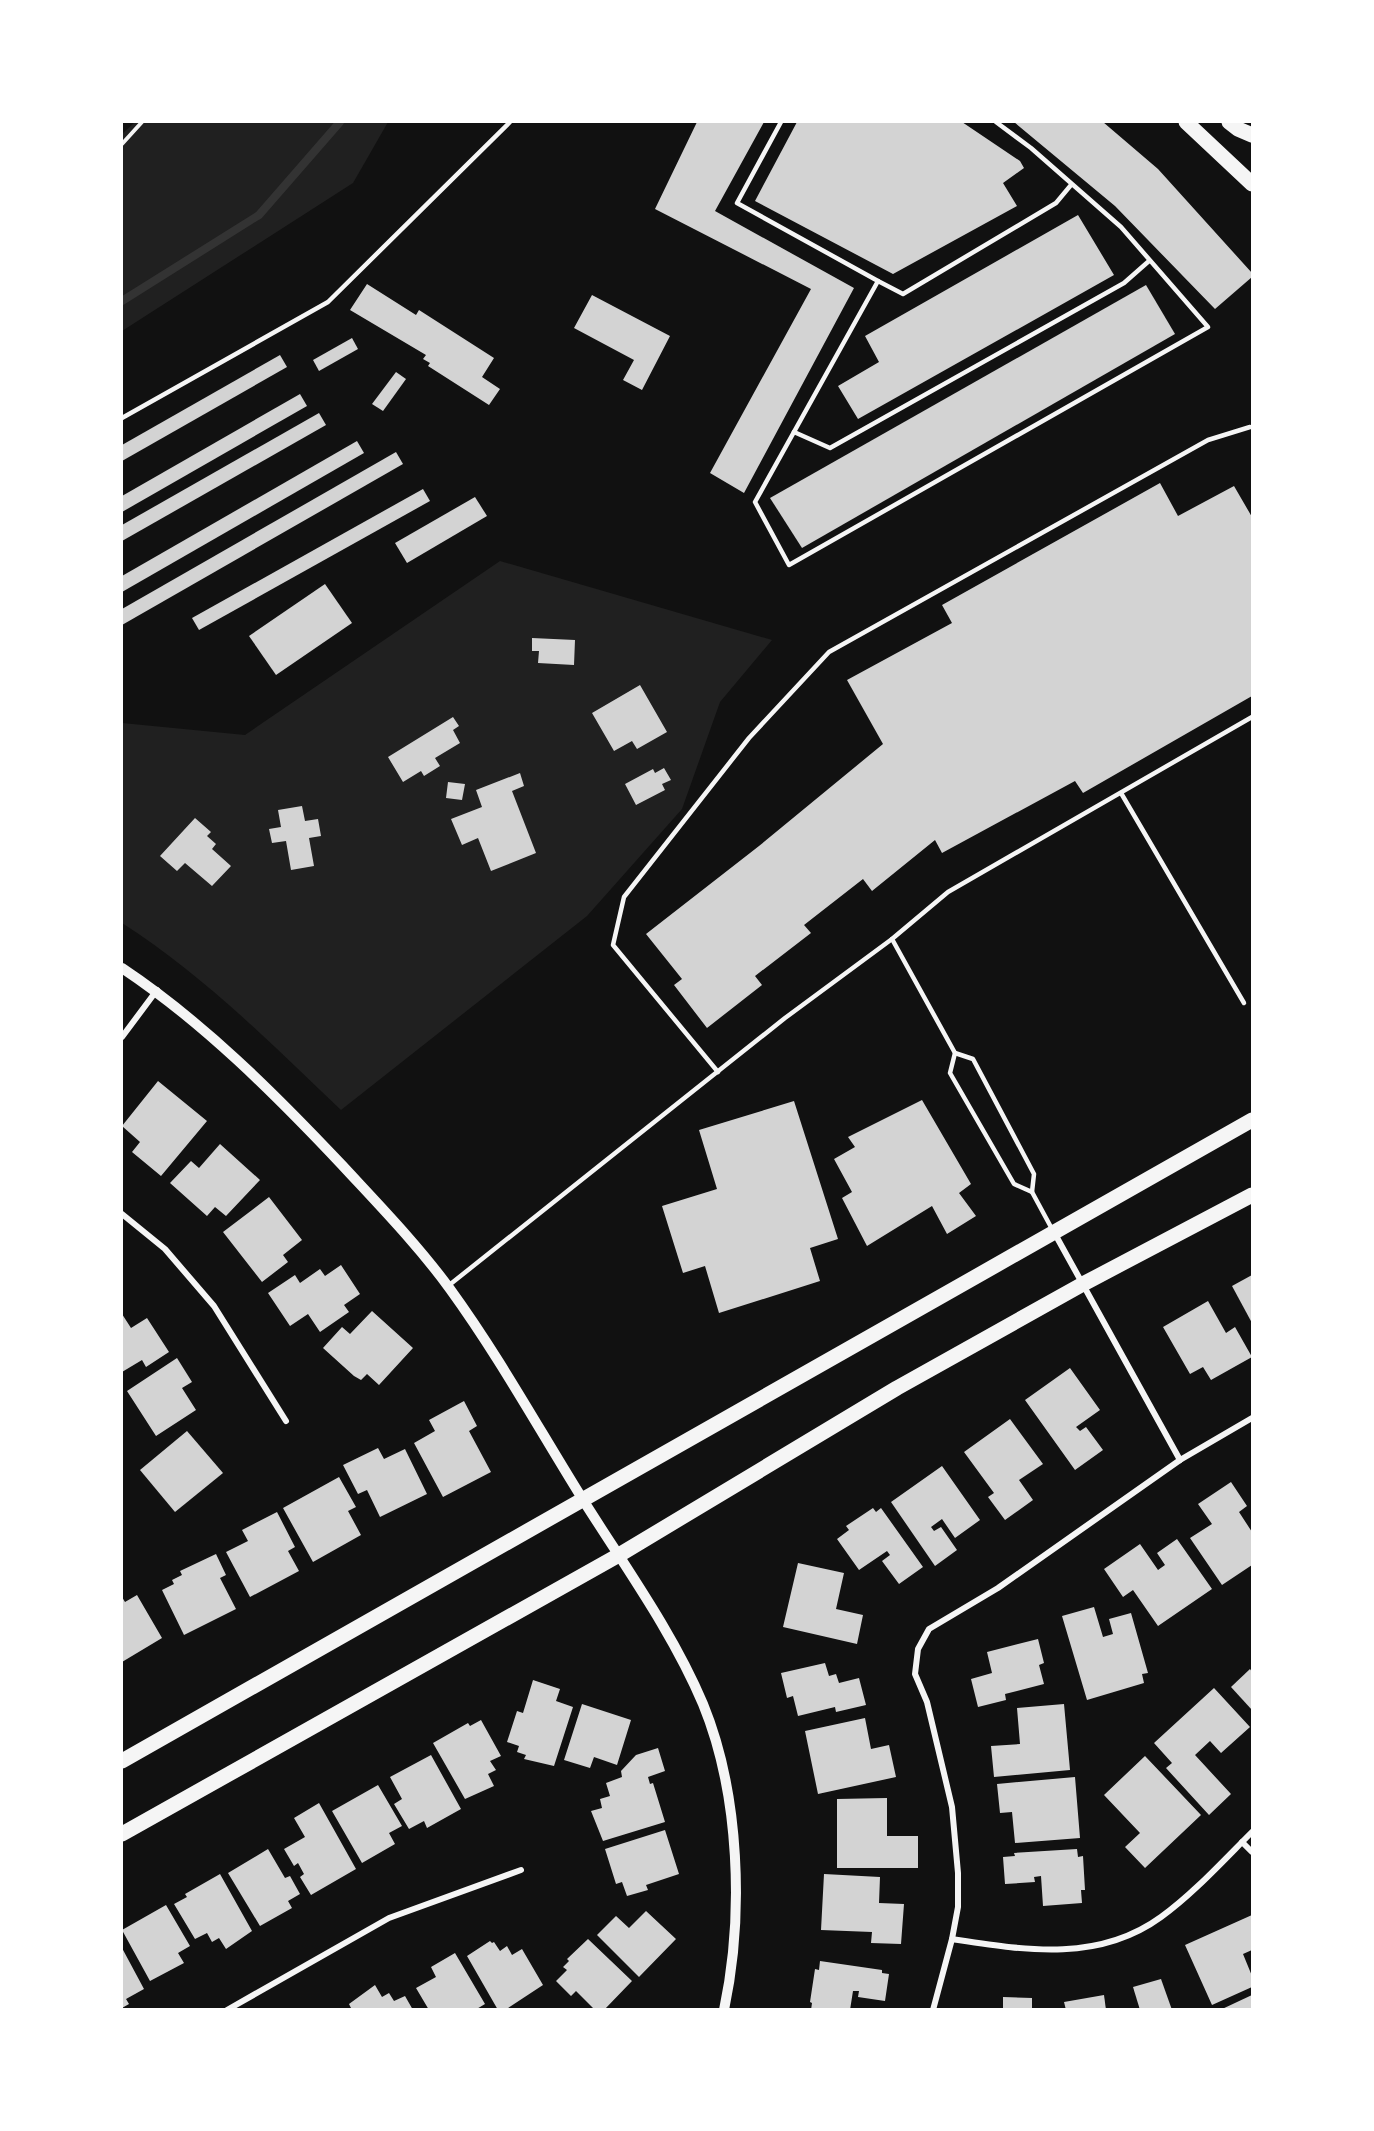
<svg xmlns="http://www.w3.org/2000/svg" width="1374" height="2131" font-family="'Golos Text',sans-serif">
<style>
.green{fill:#202020}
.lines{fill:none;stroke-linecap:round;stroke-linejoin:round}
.stream{stroke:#333;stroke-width:8}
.building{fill:#d3d3d3}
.path{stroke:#f5f5f5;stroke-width:4}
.service{stroke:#f5f5f5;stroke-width:4.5}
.minor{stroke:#f5f5f5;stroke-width:6}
.tertiary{stroke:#f5f5f5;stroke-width:10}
.primary{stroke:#f5f5f5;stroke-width:15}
</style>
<rect width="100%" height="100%" fill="#111"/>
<g class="green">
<polygon points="135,122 388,122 353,183 122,331 122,134"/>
<path d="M 500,561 L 772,640 L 720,702 L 682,809 L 587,916 L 341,1110 C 272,1044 202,974 122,923 L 122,723 L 245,735 Z"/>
</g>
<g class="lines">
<polyline class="stream" points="122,301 259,215 340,122"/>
</g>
<g class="building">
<polygon points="697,122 764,122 715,211 854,288 744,493 710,473 811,289 655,209"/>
<polygon points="797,122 962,122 1020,161 1024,168 1003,183 1017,206 893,274 755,201"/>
<polygon points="1014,122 1103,122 1158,169 1252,273 1252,277 1215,309 1115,206"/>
<polygon points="1078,215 1114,275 858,419 838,386 879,362 865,336"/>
<polygon points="367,284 416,315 419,310 494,358 482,377 500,389 489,405 428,366 430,363 423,359 426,355 350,310"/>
<polygon points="1146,285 1175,334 802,548 770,498"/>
<polygon points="592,295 670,336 642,390 623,380 634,360 574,328"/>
<polygon points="352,338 358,349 319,371 313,360"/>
<polygon points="280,355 287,367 122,461 122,445"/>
<polygon points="396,372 406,379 383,411 372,404"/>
<polygon points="300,394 307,406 122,512 122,496"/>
<polygon points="319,413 326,425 122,541 122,525"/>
<polygon points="357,441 364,453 122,592 122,576"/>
<polygon points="396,452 403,464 122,625 122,609"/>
<polygon points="1160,483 1178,516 1234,486 1252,517 1252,696 1083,793 1075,781 942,853 935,840 872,891 863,879 804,925 811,933 755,976 762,985 707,1028 674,985 682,979 646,934 759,846 883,744 847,680 952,623 942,605"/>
<polygon points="423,489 430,501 199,630 192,618"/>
<polygon points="475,497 487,516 407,563 395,543"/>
<polygon points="325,584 352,623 276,675 249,636"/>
<polygon points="532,638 575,640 574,665 538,663 539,651 532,651"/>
<polygon points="640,685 667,732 637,749 632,741 614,751 592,713"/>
<polygon points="453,717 459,726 453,730 460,743 435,758 440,766 424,776 421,771 403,782 388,757"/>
<polygon points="664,768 671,780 662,784 665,790 636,805 625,784 653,769 655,773"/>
<polygon points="520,773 524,786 512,791 536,853 491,871 478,838 462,845 451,819 482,807 476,790"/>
<polygon points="448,782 465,784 462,800 446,798"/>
<polygon points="302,806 305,821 318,819 321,836 309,838 314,866 291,870 286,841 272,843 269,829 281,827 278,810"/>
<polygon points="195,818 211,832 207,836 216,844 212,849 231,866 212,886 185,863 177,871 160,856"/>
<polygon points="158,1081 207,1121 161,1176 132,1152 140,1142 122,1126"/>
<polygon points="922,1100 971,1184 959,1193 976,1216 947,1234 932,1206 867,1246 842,1198 852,1192 834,1159 855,1147 848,1137"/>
<polygon points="794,1101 838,1239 810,1248 820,1281 719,1313 705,1266 683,1273 662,1206 717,1189 699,1130"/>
<polygon points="220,1144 260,1180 226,1216 215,1207 207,1216 170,1183 191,1161 199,1168"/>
<polygon points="269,1197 302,1240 283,1255 288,1262 262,1282 223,1232"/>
<polygon points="341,1265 360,1294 344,1305 349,1312 320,1332 308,1314 290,1326 268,1293 295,1275 300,1283 320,1269 325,1276"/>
<polygon points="1252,1275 1252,1323 1232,1286"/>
<polygon points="1208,1301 1226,1333 1235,1327 1252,1357 1211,1380 1203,1367 1190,1374 1163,1327"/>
<polygon points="372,1311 413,1348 379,1385 367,1374 361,1380 354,1376 323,1348 342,1327 350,1334"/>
<polygon points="122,1314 131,1328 147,1318 169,1352 146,1367 142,1360 122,1372"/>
<polygon points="177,1358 192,1382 182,1388 196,1410 156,1436 127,1391"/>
<polygon points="1070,1368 1100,1410 1076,1427 1080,1431 1086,1427 1103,1450 1075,1470 1025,1400"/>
<polygon points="464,1401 477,1426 469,1431 491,1472 443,1497 414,1443 435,1431 429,1420"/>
<polygon points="1010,1419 1043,1464 1019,1480 1033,1500 1005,1520 988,1497 994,1493 964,1452"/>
<polygon points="187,1431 223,1473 175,1512 140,1470"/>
<polygon points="378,1448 384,1459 405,1449 427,1494 380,1517 367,1490 358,1494 343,1465"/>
<polygon points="942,1466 980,1520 955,1538 942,1519 931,1527 934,1531 941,1527 957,1550 935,1566 891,1502"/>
<polygon points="339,1477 356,1507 348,1511 361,1535 313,1562 283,1508"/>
<polygon points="1231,1482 1247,1506 1239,1512 1252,1532 1252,1565 1222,1585 1190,1538 1212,1524 1198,1504"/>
<polygon points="873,1508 876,1512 881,1508 923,1567 899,1584 882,1561 890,1555 887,1551 859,1570 837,1539 849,1530 846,1526"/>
<polygon points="277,1512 295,1547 288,1551 299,1571 250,1597 226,1552 248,1541 242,1530"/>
<polygon points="1177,1539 1212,1589 1158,1626 1133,1590 1123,1597 1104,1569 1140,1544 1158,1570 1165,1565 1157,1553"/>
<polygon points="216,1554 226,1575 220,1578 236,1609 184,1635 162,1590 174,1584 172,1580 182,1575 180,1571"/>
<polygon points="798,1563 844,1573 836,1609 863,1615 857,1644 783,1627"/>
<polygon points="137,1595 162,1638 122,1662 122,1597 125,1602"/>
<polygon points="1094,1607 1103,1637 1113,1634 1109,1619 1131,1613 1148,1673 1142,1674 1144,1683 1087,1700 1062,1616"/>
<polygon points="1038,1639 1044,1663 1039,1665 1044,1684 1005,1694 1006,1700 978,1707 971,1679 992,1673 987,1652"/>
<polygon points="825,1663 829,1676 836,1674 839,1683 859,1678 866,1705 836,1712 835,1707 798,1716 793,1696 787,1698 781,1673"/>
<polygon points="1250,1669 1252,1672 1252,1710 1231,1687"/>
<polygon points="533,1680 560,1689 556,1701 573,1707 554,1766 524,1759 526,1755 517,1752 519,1746 507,1742 517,1711 523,1713"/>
<polygon points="1214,1688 1250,1727 1221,1753 1210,1741 1195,1755 1231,1794 1209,1815 1166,1768 1172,1763 1154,1743"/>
<polygon points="582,1704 631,1720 617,1765 594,1757 590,1768 564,1760"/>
<polygon points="1064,1704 1070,1770 994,1777 991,1746 1020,1744 1017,1708"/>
<polygon points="865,1718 871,1749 889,1745 896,1777 818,1794 805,1731"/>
<polygon points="481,1720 501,1756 490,1761 496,1770 488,1774 494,1786 465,1799 433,1743 468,1723 470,1726"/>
<polygon points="658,1748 665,1771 648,1777 650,1784 653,1783 665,1822 603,1841 591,1811 602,1808 600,1799 610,1796 606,1783 622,1777 621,1771 636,1755"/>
<polygon points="431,1755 461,1809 427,1828 424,1821 409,1829 394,1804 402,1799 390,1777"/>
<polygon points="1145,1756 1201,1815 1145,1868 1125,1847 1140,1833 1104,1795"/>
<polygon points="1075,1777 1080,1838 1015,1843 1012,1812 1000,1813 997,1784"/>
<polygon points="378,1785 402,1826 389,1833 395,1844 362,1863 332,1811"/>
<polygon points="887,1798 887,1836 918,1836 918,1868 837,1868 837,1799"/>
<polygon points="319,1803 356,1869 311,1895 300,1877 304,1874 298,1863 294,1866 284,1849 305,1837 294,1818"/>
<polygon points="665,1830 679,1874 646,1885 648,1890 627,1896 622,1882 616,1884 605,1849"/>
<polygon points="268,1849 285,1878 290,1876 300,1894 288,1901 292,1908 260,1926 228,1873"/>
<polygon points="1077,1849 1078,1857 1083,1856 1085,1890 1081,1890 1082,1903 1043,1906 1041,1876 1034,1877 1035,1882 1005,1884 1003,1857 1015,1856 1014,1853"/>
<polygon points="220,1874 252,1931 226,1949 219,1938 212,1942 207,1933 195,1939 174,1904 187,1897 185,1894"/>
<polygon points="824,1874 880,1877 879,1903 904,1904 901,1944 871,1943 872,1932 821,1930"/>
<polygon points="166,1905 190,1946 178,1953 184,1963 150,1981 122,1930"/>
<polygon points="646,1911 676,1939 639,1977 597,1935 616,1916 629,1928"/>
<polygon points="1252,1915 1252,1950 1243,1954 1252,1976 1252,1987 1212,2005 1185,1945"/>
<polygon points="588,1939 632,1981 604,2010 595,2010 576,1991 571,1996 556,1981 567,1970 563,1967 569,1961 567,1959"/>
<polygon points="490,1941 492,1943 494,1942 500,1951 507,1946 512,1955 522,1949 543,1985 505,2010 498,2010 467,1956"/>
<polygon points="122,1948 144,1989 126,1999 129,2004 122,2008"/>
<polygon points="455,1953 485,2004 475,2010 429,2010 416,1988 436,1977 431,1967"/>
<polygon points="820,1961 882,1970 882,1973 889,1974 885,2001 858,1997 859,1991 853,1991 850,2010 811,2010 812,2003 810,2002 815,1969 819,1970"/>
<polygon points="1161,1979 1172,2010 1140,2010 1133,1987"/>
<polygon points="375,1985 382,1997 389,1993 394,2001 405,1996 413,2010 352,2010 349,2004"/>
<polygon points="1104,1995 1106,2010 1066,2010 1064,2002"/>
<polygon points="1252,1995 1252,2010 1220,2010"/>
<polygon points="1003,1997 1032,1998 1032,2010 1003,2010"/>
</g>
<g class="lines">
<polyline class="path" points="122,144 142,122"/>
<g class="service">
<polyline points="781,122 737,203 878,281 755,502 789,565 1208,327 1121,227 1031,148 996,122"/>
<polyline points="878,281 903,294 1056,203 1071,185"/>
<polyline points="122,418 328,302 510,122"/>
<polyline points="794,432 830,448 1124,283 1149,261"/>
<polyline points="1121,793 1244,1003"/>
<polyline points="892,939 955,1053 973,1059 1034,1174 1032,1192 1052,1229"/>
<polyline points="955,1053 950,1073 1014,1184 1032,1192"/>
<polyline points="718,1072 613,945 624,897 749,738 829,652 1208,440 1250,427"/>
<polyline points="448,1286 785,1018 892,939 948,892 1252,717"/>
</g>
<g class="minor">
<polyline points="122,1037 157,990"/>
<polyline points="122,1214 165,1249 214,1306 286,1421"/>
<polyline points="1055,1234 1180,1460"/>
<polyline points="1242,1842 1252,1852"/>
<path d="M 952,1939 C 1024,1950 1098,1963 1161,1917 C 1193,1894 1224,1860 1252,1832"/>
<polyline points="227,2010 389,1918 521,1870"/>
<polyline points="933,2010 952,1939 958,1907 958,1873 952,1807 927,1702 915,1674 918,1649 929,1629 998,1588 1180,1460 1252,1418"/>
</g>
<path class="tertiary" d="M 122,968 C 203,1022 275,1094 342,1165 C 379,1205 418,1245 450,1289 C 500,1358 540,1431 585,1503 C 626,1568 673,1633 703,1704 C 740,1794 744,1916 724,2010"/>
<g class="primary">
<polyline points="1186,122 1252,184"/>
<polyline points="1229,122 1238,129 1252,135"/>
<polyline points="122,1761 1252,1120"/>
<polyline points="122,1834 619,1555 897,1388 1083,1284 1252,1195"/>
</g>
</g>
<rect width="1374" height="2131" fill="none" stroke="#ffffff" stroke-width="246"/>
</svg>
